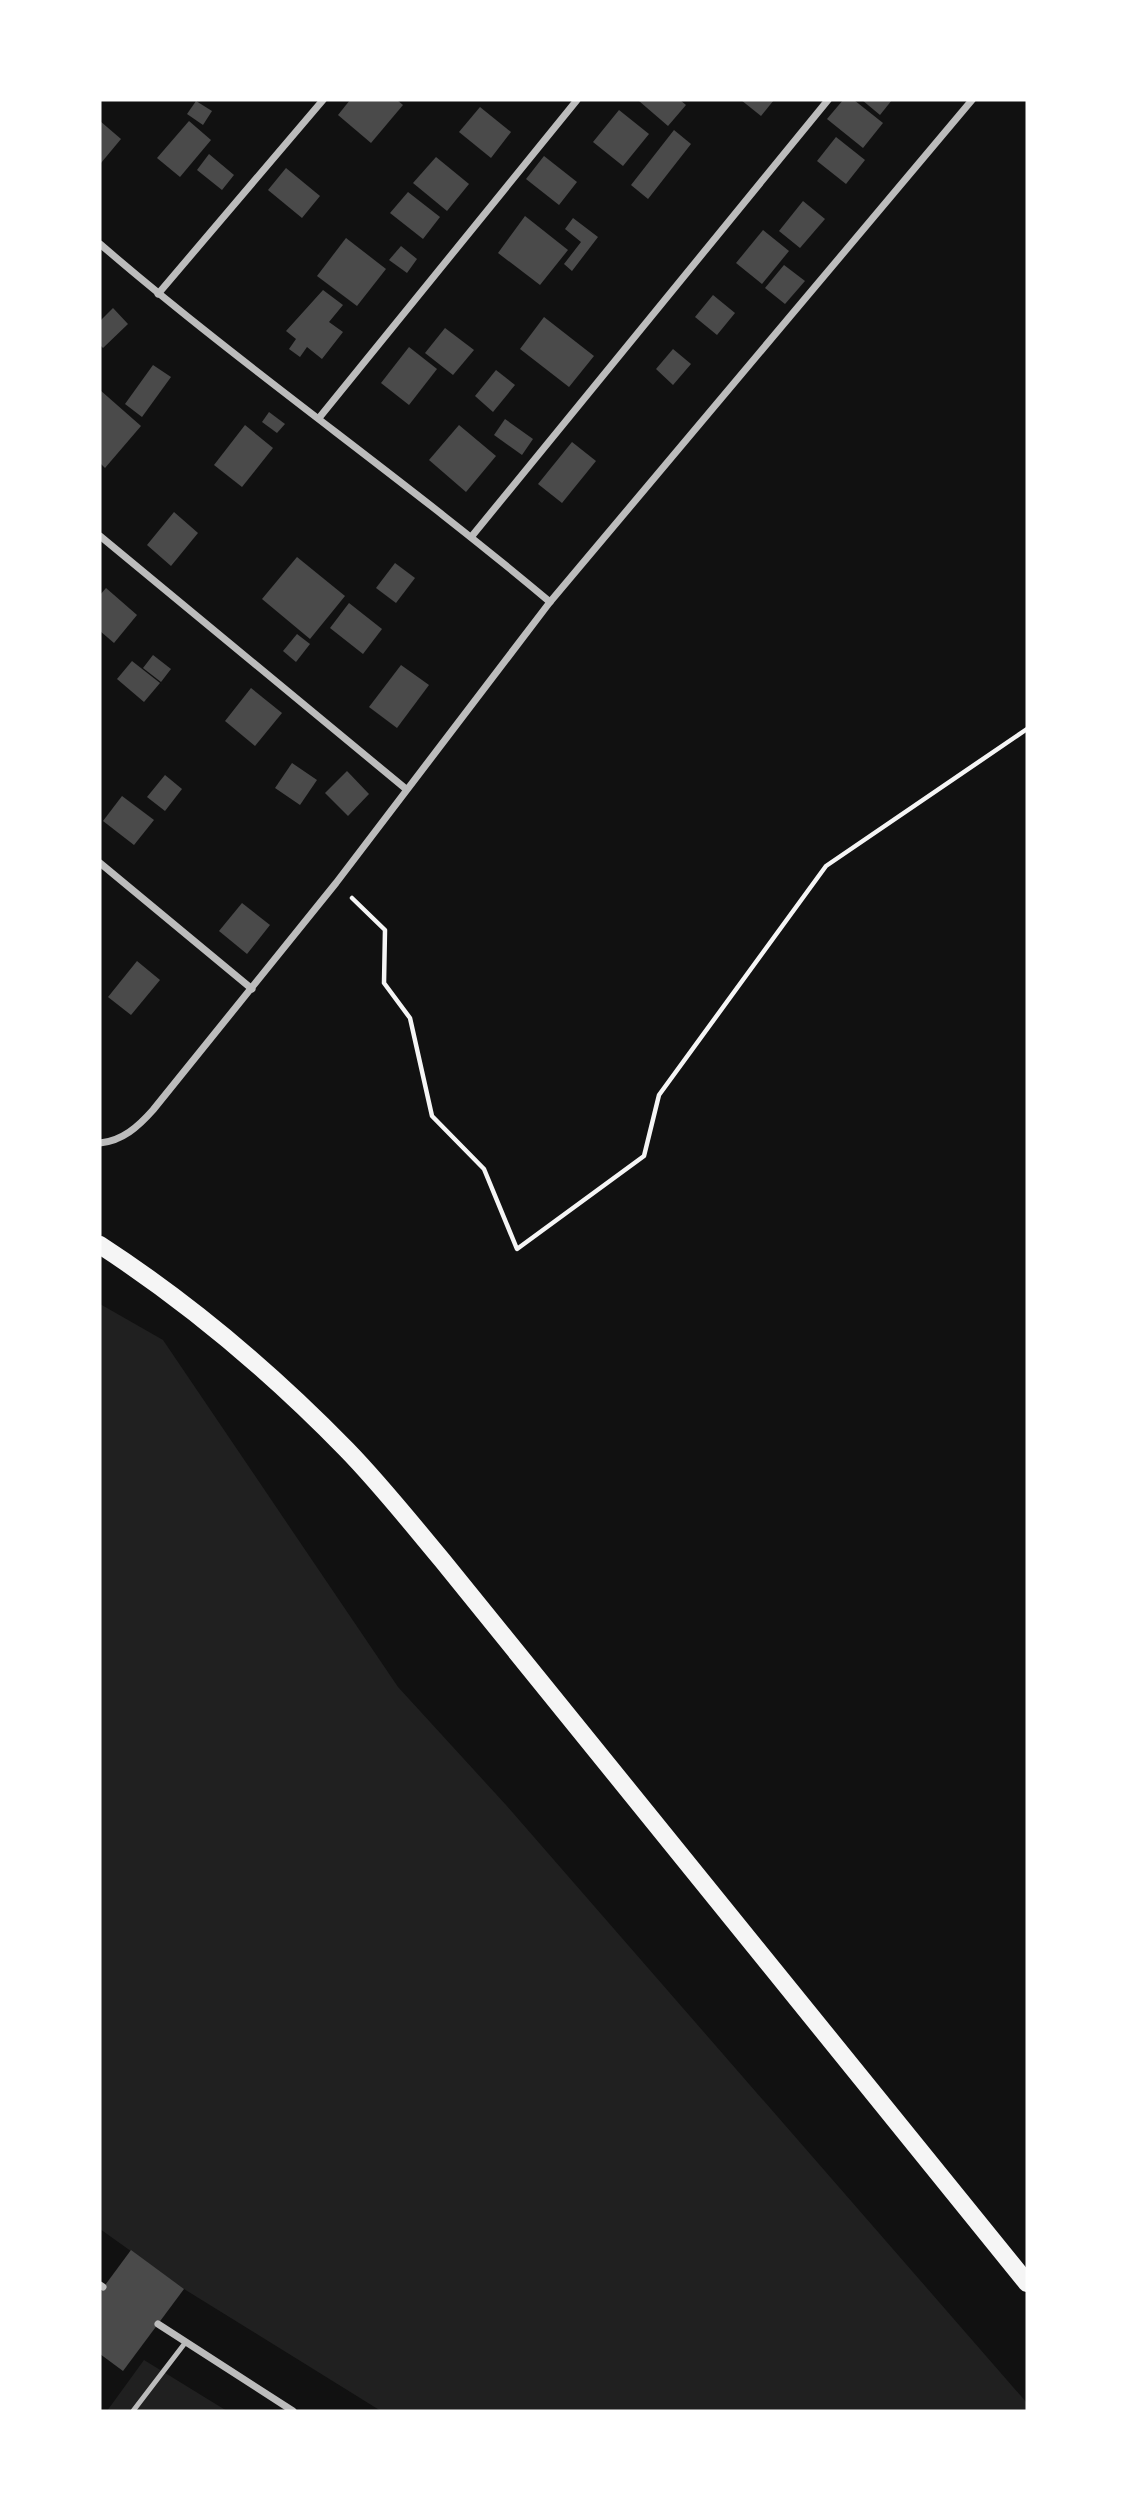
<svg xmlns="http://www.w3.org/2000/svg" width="1127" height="2511" font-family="Manrope,sans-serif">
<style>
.green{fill:#202020}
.building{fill:#4a4a4a}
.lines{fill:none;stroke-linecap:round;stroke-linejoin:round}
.path{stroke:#f5f5f5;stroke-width:4.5}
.service{stroke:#bcbcbc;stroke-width:5}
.minor{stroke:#bcbcbc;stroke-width:7}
.primary{stroke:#f5f5f5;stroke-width:18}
</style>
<rect width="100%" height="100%" fill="#111"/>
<g class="green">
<polygon points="100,1304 163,1340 398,1687 506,1805 1027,2403 1027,2411 381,2411 184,2289 100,2229"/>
<polygon points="144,2360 227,2411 107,2411"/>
</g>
<g class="building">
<polygon points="350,100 397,100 403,105 371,143 338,115"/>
<polygon points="640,100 680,100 686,105 668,126 639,101"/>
<polygon points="741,100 774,100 761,116"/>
<polygon points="843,100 854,100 883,123 863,148 827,119"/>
<polygon points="862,100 892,100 880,115"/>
<polygon points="196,101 212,111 203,125 187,114"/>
<polygon points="480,107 511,132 491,158 459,132"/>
<polygon points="619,110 649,134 623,166 593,142"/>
<polygon points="100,121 121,139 101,163 100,161"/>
<polygon points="189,121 211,140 180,177 157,158"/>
<polygon points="674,130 691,144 648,199 631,185"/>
<polygon points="836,137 865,160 846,184 817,161"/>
<polygon points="209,154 234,175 222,190 197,170"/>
<polygon points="544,156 577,182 559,205 526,179"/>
<polygon points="436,157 469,184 447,211 413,183"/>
<polygon points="286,168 320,196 302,218 268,190"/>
<polygon points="408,192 440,217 423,239 390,213"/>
<polygon points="803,201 825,219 800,248 779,231"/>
<polygon points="525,216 568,250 540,285 498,253"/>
<polygon points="573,218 598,237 572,271 564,264 581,242 565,229"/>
<polygon points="763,230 789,251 762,284 736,263"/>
<polygon points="346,238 386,269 357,306 317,276"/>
<polygon points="401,246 417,259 407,273 389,260"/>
<polygon points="784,265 805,281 785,304 765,288"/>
<polygon points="323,290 343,305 329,322 343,332 322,359 307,347 300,357 289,349 296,339 286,331"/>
<polygon points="713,295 735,313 717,335 695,317"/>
<polygon points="113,308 128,324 103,348 100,345 100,321"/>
<polygon points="544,317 594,356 569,387 520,349"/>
<polygon points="445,328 474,350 453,375 425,353"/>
<polygon points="409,347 437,369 409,405 381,383"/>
<polygon points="673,349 691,364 673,385 656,369"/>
<polygon points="153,365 171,377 142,417 125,404"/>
<polygon points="496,370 515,385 493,412 475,396"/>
<polygon points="100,390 141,426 105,468 100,463"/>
<polygon points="269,412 285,424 277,433 262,422"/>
<polygon points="505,419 533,439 522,455 494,435"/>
<polygon points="245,425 273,448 242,487 214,465"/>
<polygon points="459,425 496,456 466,492 429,460"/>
<polygon points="572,442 596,461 562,503 538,484"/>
<polygon points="174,512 198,533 171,566 147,545"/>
<polygon points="297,557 345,596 310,639 262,599"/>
<polygon points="395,563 415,578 396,603 376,588"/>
<polygon points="106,588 137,615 114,643 100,631 100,595"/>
<polygon points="349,603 382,629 363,654 330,628"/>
<polygon points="297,634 310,644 296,662 283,651"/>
<polygon points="153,655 171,669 161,682 143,668"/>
<polygon points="132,661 160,683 144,702 117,679"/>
<polygon points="401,665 429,685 397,728 369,707"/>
<polygon points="251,688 282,713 255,746 225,721"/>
<polygon points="292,763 317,780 300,805 275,788"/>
<polygon points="347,771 369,794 348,816 325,793"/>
<polygon points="165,775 182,789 165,811 147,797"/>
<polygon points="122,796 154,820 134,845 103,821"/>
<polygon points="242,903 270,925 247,954 219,931"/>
<polygon points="137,961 160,980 131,1015 108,997"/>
<polygon points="131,2250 184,2289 123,2371 100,2354 100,2292"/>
</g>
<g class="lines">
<polyline class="path" points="352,898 385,930 384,983 410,1018 432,1116 484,1169 517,1249 644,1156 659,1095 826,866 1027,729"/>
<polyline class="service" points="133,2411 185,2343"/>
<g class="minor">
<path d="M 100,244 C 245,369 403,478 550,602"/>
<polyline points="158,294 323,100"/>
<polyline points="319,418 577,100"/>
<polyline points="100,536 406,789"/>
<polyline points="472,536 828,100"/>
<polyline points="100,863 252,989"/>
<path d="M 100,1143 C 122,1141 138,1127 153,1110 L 336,883 L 550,602 L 972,100"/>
<polyline points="100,2285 103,2287"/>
<polyline points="158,2324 293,2411"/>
</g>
<path class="primary" d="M 100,1245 C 189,1303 273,1374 347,1450 C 381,1485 411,1523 442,1560 L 1027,2283"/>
</g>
<rect width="1127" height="2511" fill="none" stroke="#ffffff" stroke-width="203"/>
</svg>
